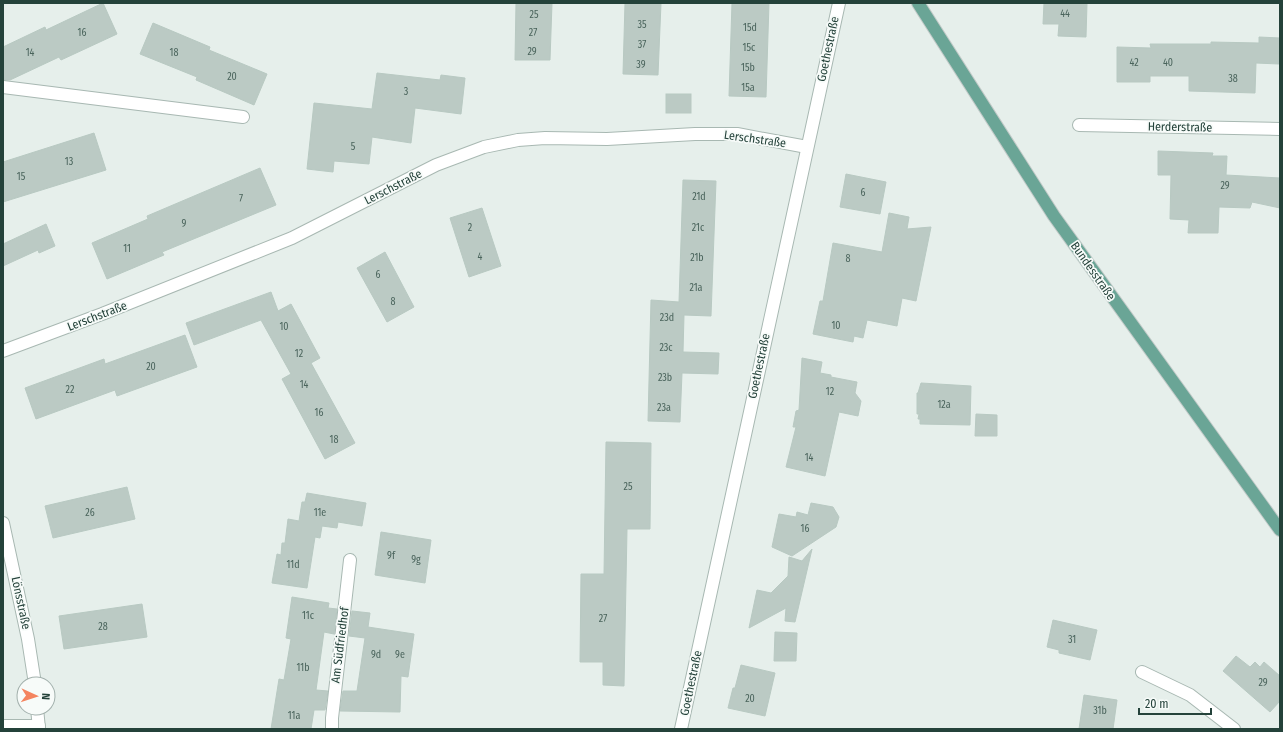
<svg xmlns="http://www.w3.org/2000/svg" width="1283" height="732" font-family="'Fira Sans Condensed',sans-serif">
<style>
.building{fill:#bbcac4;stroke:#b8c9c2}
.lines{fill:none;stroke-linecap:round;stroke-linejoin:round}
.lane-casing{stroke:#a8b8b2;stroke-width:14}
.street-casing{stroke:#a8b8b2;stroke-width:14}
.primary-casing{stroke:#c2cac8;stroke-width:14}
.lane{stroke:#fff;stroke-width:12}
.street{stroke:#fff;stroke-width:12}
.primary{stroke:#6aa596;stroke-width:12}
.labels{text-anchor:middle;stroke-width:3.5;stroke-linejoin:round;paint-order:stroke}
.number-label{font-size:10px;fill:#4a645c}
.street-label{font-size:12px;fill:#24423a;stroke:#f7fbf9}
</style>
<rect width="100%" height="100%" fill="#e6efeb"/>
<g class="building">
<polygon points="103,3 117,34 61,60 59,57 10,80 3,80 3,47 45,27 46,30"/>
<polygon points="516,3 552,3 550,60 515,60"/>
<polygon points="625,3 661,3 658,75 623,74"/>
<polygon points="732,3 769,3 766,97 729,96"/>
<polygon points="1044,3 1087,3 1086,37 1058,36 1059,24 1043,24"/>
<polygon points="153,23 210,47 209,50 267,74 254,105 196,80 197,77 140,54"/>
<polygon points="1259,37 1280,38 1279,64 1256,63 1255,93 1189,91 1189,76 1150,76 1150,82 1117,82 1117,47 1151,48 1150,44 1211,44 1211,42 1259,43"/>
<polygon points="377,73 440,80 441,75 465,78 461,114 415,108 411,143 372,137 369,164 334,161 333,172 307,169 314,103 372,109"/>
<rect x="666" y="94" width="25" height="19"/>
<polygon points="94,133 106,170 3,202 3,162"/>
<polygon points="1158,151 1213,153 1212,156 1227,156 1226,175 1280,178 1280,208 1252,202 1250,208 1219,207 1218,233 1188,233 1189,220 1170,219 1171,175 1158,175"/>
<polygon points="260,168 276,205 162,252 164,255 107,279 92,243 148,219 147,216"/>
<polygon points="846,174 886,182 880,214 840,207"/>
<polygon points="683,180 716,181 711,316 684,315 683,352 719,353 718,374 682,373 680,422 648,421 651,300 679,302"/>
<polygon points="482,208 501,266 469,277 450,218"/>
<polygon points="889,213 909,217 907,229 931,227 916,301 902,298 897,326 867,320 863,338 854,336 853,342 813,334 820,301 823,301 833,243 882,252"/>
<polygon points="46,224 55,246 39,253 38,250 3,266 3,244"/>
<polygon points="385,252 414,307 387,322 357,268"/>
<polygon points="271,292 278,311 291,304 320,358 311,363 355,443 325,459 282,379 291,374 261,320 194,345 186,323"/>
<polygon points="185,335 197,367 117,396 115,390 36,419 25,388 104,359 105,364"/>
<polygon points="802,358 822,362 820,373 831,375 831,377 857,382 855,393 861,401 858,416 839,412 825,476 786,467 796,427 793,427 796,411 799,410"/>
<polygon points="921,383 971,386 970,425 920,424 920,419 918,419 919,414 917,414 917,393 918,393"/>
<polygon points="976,414 997,415 997,436 975,436"/>
<polygon points="606,442 651,443 650,529 627,529 624,686 603,685 603,662 580,662 581,574 604,574"/>
<polygon points="127,487 135,519 53,538 45,506"/>
<polygon points="307,493 366,503 362,526 338,522 337,528 322,526 320,538 315,537 307,588 272,583 277,554 281,555 282,543 285,543 288,519 299,521 302,502 305,502"/>
<polygon points="811,503 833,507 839,517 836,527 792,556 772,547 779,514 796,517 797,512 808,515"/>
<polygon points="381,532 431,540 425,583 375,575"/>
<polygon points="812,549 795,622 785,621 786,608 749,628 757,590 771,593 788,576 789,557 802,561"/>
<polygon points="292,597 329,603 328,608 337,609 334,634 324,632 316,690 328,691 325,710 314,710 311,729 271,729 279,679 284,680 291,639 286,638"/>
<polygon points="142,604 147,637 64,649 59,616"/>
<polygon points="352,611 370,613 368,627 414,634 408,677 401,676 400,712 340,711 343,691 357,691 365,638 349,636"/>
<polygon points="1053,620 1097,630 1090,660 1059,653 1059,650 1047,647"/>
<polygon points="775,632 797,633 796,661 774,661"/>
<polygon points="1236,656 1250,667 1255,662 1260,667 1264,662 1280,676 1280,701 1270,712 1223,671"/>
<polygon points="741,665 775,673 765,716 728,708 733,688 735,688"/>
<polygon points="1084,695 1117,700 1113,729 1079,729"/>
</g>
<g class="lines">
<defs>
<g id="lane">
<polyline points="3,87 243,117"/>
<polyline points="1142,672 1190,695 1234,729"/>
<polyline points="3,726 39,726"/>
</g>
<g id="street">
<polyline points="1079,125 1280,129"/>
<polyline points="3,351 102,314 292,238 436,165 484,147 518,140 545,138 607,139 695,134 737,134 807,147"/>
<polyline points="3,523 28,639 35,684"/>
<polyline points="37,708 39,729"/>
<polyline points="332,729 332,718 350,560"/>
<polyline points="681,729 839,3"/>
</g>
<polyline id="primary" points="918,3 1054,216 1280,530"/>
</defs>
<use href="#lane" class="lane-casing"/>
<use href="#street" class="street-casing"/>
<use href="#primary" class="primary-casing"/>
<use href="#lane" class="lane"/>
<use href="#street" class="street"/>
<use href="#primary" class="primary"/>
</g>
<g class="labels">
<g class="number-label">
<text x="1065" y="17">44</text>
<text x="534" y="18">25</text>
<text x="642" y="28">35</text>
<text x="750" y="31">15d</text>
<text x="82" y="36">16</text>
<text x="533" y="36">27</text>
<text x="642" y="48">37</text>
<text x="749" y="51">15c</text>
<text x="532" y="55">29</text>
<text x="30" y="56">14</text>
<text x="174" y="56">18</text>
<text x="1134" y="66">42</text>
<text x="1168" y="66">40</text>
<text x="641" y="68">39</text>
<text x="748" y="71">15b</text>
<text x="232" y="80">20</text>
<text x="1233" y="82">38</text>
<text x="748" y="91">15a</text>
<text x="406" y="95">3</text>
<text x="353" y="150">5</text>
<text x="69" y="165">13</text>
<text x="21" y="180">15</text>
<text x="1225" y="189">29</text>
<text x="863" y="196">6</text>
<text x="699" y="200">21d</text>
<text x="241" y="202">7</text>
<text x="184" y="227">9</text>
<text x="470" y="231">2</text>
<text x="698" y="231">21c</text>
<text x="127" y="252">11</text>
<text x="480" y="260">4</text>
<text x="697" y="261">21b</text>
<text x="848" y="262">8</text>
<text x="378" y="278">6</text>
<text x="696" y="291">21a</text>
<text x="393" y="305">8</text>
<text x="667" y="321">23d</text>
<text x="836" y="329">10</text>
<text x="284" y="330">10</text>
<text x="666" y="351">23c</text>
<text x="299" y="357">12</text>
<text x="151" y="370">20</text>
<text x="665" y="381">23b</text>
<text x="304" y="388">14</text>
<text x="70" y="393">22</text>
<text x="830" y="395">12</text>
<text x="944" y="408">12a</text>
<text x="664" y="411">23a</text>
<text x="319" y="416">16</text>
<text x="334" y="443">18</text>
<text x="809" y="461">14</text>
<text x="628" y="490">25</text>
<text x="90" y="516">26</text>
<text x="320" y="516">11e</text>
<text x="805" y="532">16</text>
<text x="391" y="559">9f</text>
<text x="416" y="563">9g</text>
<text x="293" y="568">11d</text>
<text x="308" y="619">11c</text>
<text x="603" y="622">27</text>
<text x="103" y="630">28</text>
<text x="1072" y="643">31</text>
<text x="376" y="658">9d</text>
<text x="400" y="658">9e</text>
<text x="303" y="671">11b</text>
<text x="1263" y="686">29</text>
<text x="750" y="702">20</text>
<text x="1100" y="714">31b</text>
<text x="294" y="719">11a</text>
</g>
<g class="street-label">
<text transform="translate(828 49) rotate(-78)" y="4">Goethestraße</text>
<text transform="translate(1180 127) rotate(1)" y="4">Herderstraße</text>
<text transform="translate(755 139) rotate(8)" y="4">Lerschstraße</text>
<text transform="translate(393 187) rotate(-27)" y="4">Lerschstraße</text>
<text transform="translate(1093 271) rotate(55)" y="4">Bundesstraße</text>
<text transform="translate(97 316) rotate(-21)" y="4">Lerschstraße</text>
<text transform="translate(759 366) rotate(-78)" y="4">Goethestraße</text>
<text transform="translate(21 603) rotate(78)" y="4">Lönsstraße</text>
<text transform="translate(340 645) rotate(-83)" y="4">Am Südfriedhof</text>
<text transform="translate(691 683) rotate(-78)" y="4">Goethestraße</text>
</g>
</g>
<rect width="1283" height="732" fill="none" stroke="#24423a" stroke-width="8"/>
<g transform="translate(36 696) rotate(93)"><circle r="19" fill="#f7fbf9" stroke="#a3b1ad"/>
<path d="M0-3L7 15L0 10L-7 15Z" fill="#f4845f"/>
<text y="-6" font-size="11" font-weight="bold" text-anchor="middle" fill="#24423a">N</text>
</g>
<path d="M1139 708v6h72v-6" fill="none" stroke="#24423a" stroke-width="2"/>
<text x="1145" y="708" font-size="12" fill="#24423a" stroke="#f7fbf9" stroke-width="3" paint-order="stroke">20 m</text>
</svg>
